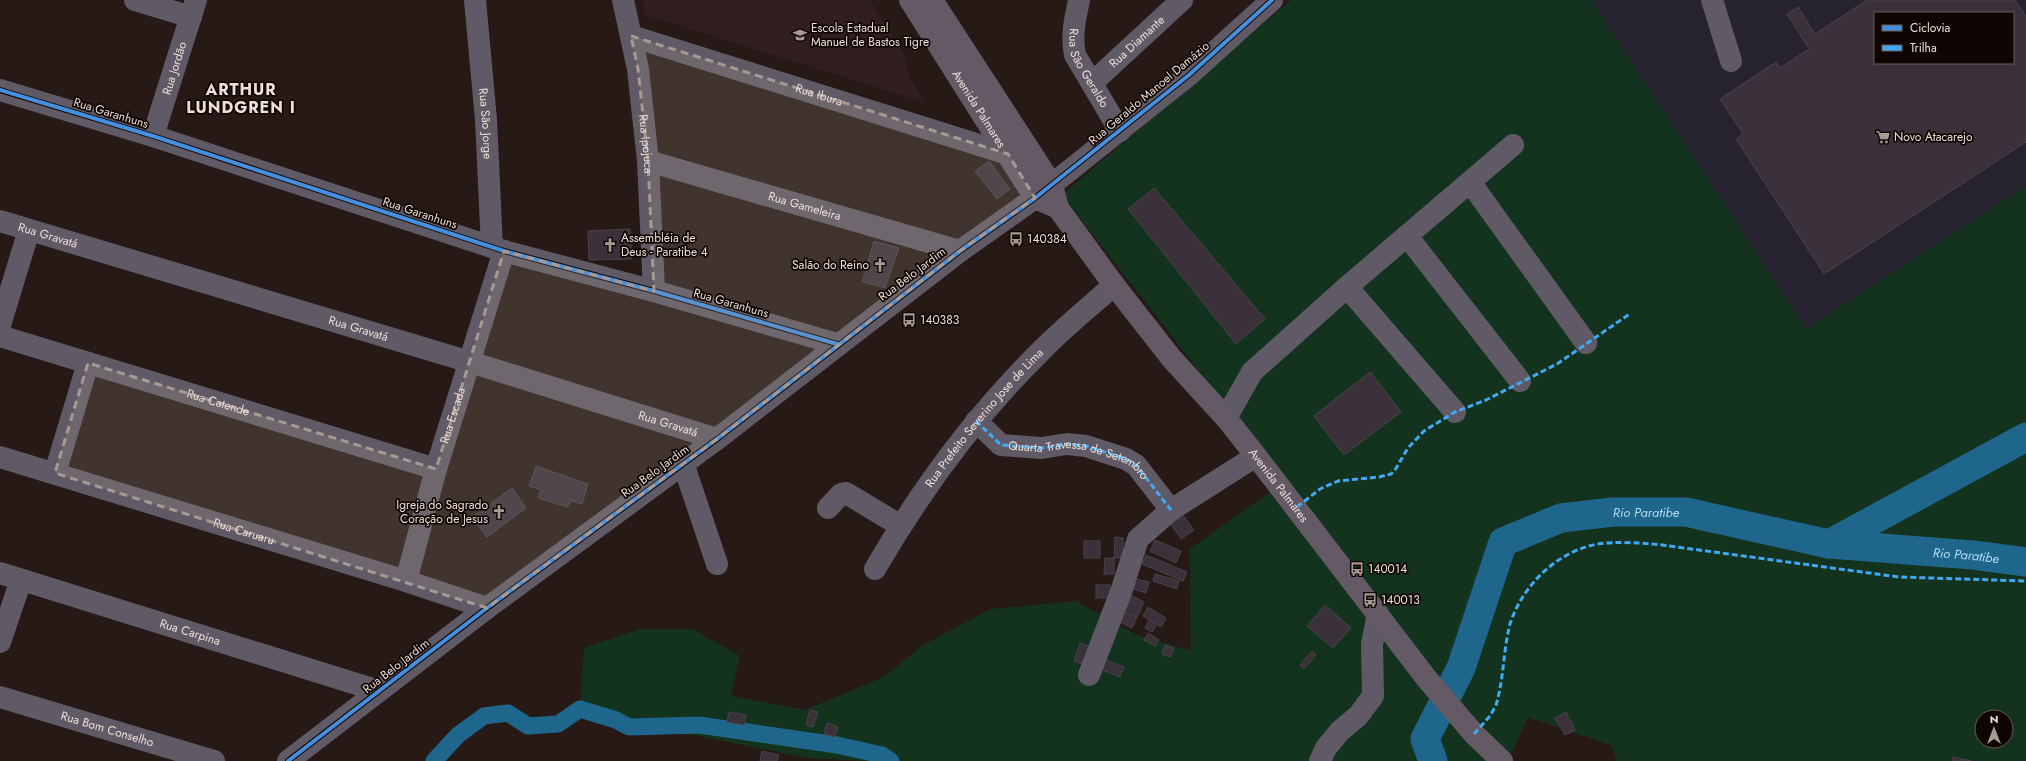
<svg xmlns="http://www.w3.org/2000/svg" width="2026" height="761" font-family="Jost,sans-serif">
<style>
.commercial{fill:#26222f;fill-rule:evenodd}
.education{fill:#311e20}
.green{fill:#14331e;fill-rule:evenodd}
.lines{fill:none;stroke-linecap:round;stroke-linejoin:round}
.canal{stroke:#1e668c;stroke-width:17}
.river{stroke:#1e668c;stroke-width:29}
.building{fill:#3a313b;stroke:#4a4347;fill-rule:evenodd}
.minor{stroke:#605a66;stroke-width:22}
.major{stroke:#635a66;stroke-width:22}
.quiet{stroke:#3fa9f5;stroke-width:3;stroke-dasharray:6 3;stroke-linecap:butt}
.cycleway-casing{stroke:#0f0603;stroke-width:6}
.cycleway{stroke:#468fdf;stroke-width:4}
.marked{fill:#a99993;fill-opacity:0.2;stroke:#a99993;stroke-width:3;stroke-dasharray:8 5;stroke-linejoin:round}
.labels{text-anchor:middle;stroke-width:3.5;stroke-linejoin:round;paint-order:stroke}
.poi-label{font-size:12px;fill:#efded7;stroke:#0f0603;text-anchor:start}
.street-label{font-size:12px;fill:#efded7;stroke:#0f0603}
.water-label{font-size:13px;font-style:italic;fill:#b5daf2;stroke:#0f0603}
.district-label{font-size:16px;font-weight:bold;letter-spacing:1px;fill:#efded7;stroke:#0f0603}
</style>
<rect width="100%" height="100%" fill="#271a16"/>
<path class="commercial" d="M 1591,0 L 2026,0 L 2026,186 L 1806,330 ZM 1875,13 L 2013,13 L 2013,63 L 1875,63 Z"/>
<polygon class="education" points="643,0 870,0 904,55 909,75 924,102 645,15"/>
<path class="green" d="M 1291,0 L 1591,0 L 1806,329 L 2026,186 L 2026,761 L 1617,761 L 1611,745 L 1528,717 L 1508,761 L 870,761 L 808,758 L 649,726 L 580,709 L 584,648 L 641,629 L 692,629 L 740,656 L 731,696 L 805,710 L 886,676 L 923,645 L 991,609 L 1076,601 L 1135,634 L 1191,651 L 1190,549 L 1263,497 L 1286,483 L 1062,195 ZM 1982,717 L 2006,717 L 2006,741 L 1982,741 Z"/>
<g class="lines">
<polyline class="canal" points="434,761 458,735 484,716 508,713 528,726 558,724 580,709 616,720 629,727 699,725 837,745 882,755 891,761"/>
<g class="river">
<polyline points="1829,544 2026,437"/>
<path id="s1" d="M 1433,761 L 1425,739 L 1461,668 L 1503,542 L 1561,518 L 1613,512 L 1686,512 L 1829,544 L 1973,555 L 2026,562"/>
</g>
</g>
<g class="building">
<path d="M 1867,0 L 2015,0 L 2026,16 L 2026,142 L 1824,274 L 1736,139 L 1743,134 L 1720,99 L 1776,62 L 1780,68 L 1809,49 L 1787,14 L 1798,7 L 1815,34 ZM 1875,13 L 2013,13 L 2013,63 L 1875,63 Z"/>
<polygon points="989,161 1010,189 997,199 975,171"/>
<polygon points="1154,188 1265,319 1236,344 1128,209"/>
<polygon points="630,229 632,259 589,260 588,231"/>
<polygon points="874,241 899,248 885,288 862,282"/>
<polygon points="1370,372 1401,412 1344,455 1314,416"/>
<polygon points="536,466 588,484 582,504 571,501 568,507 538,498 541,490 529,486"/>
<polygon points="512,488 526,508 487,537 472,517"/>
<polygon points="1182,514 1194,530 1181,539 1170,523"/>
<polygon points="1115,537 1123,538 1123,558 1114,558"/>
<polygon points="1155,540 1181,551 1176,563 1150,551"/>
<rect x="1084" y="541" width="16" height="17"/>
<polygon points="1146,555 1187,572 1183,581 1142,564"/>
<polygon points="1105,558 1114,558 1114,574 1104,574"/>
<polygon points="1155,574 1179,581 1177,589 1153,581"/>
<polygon points="1136,579 1149,582 1146,593 1133,589"/>
<rect x="1096" y="585" width="14" height="13"/>
<polygon points="1132,596 1144,602 1137,617 1124,612"/>
<polygon points="1325,605 1351,628 1333,648 1307,626"/>
<polygon points="1148,607 1166,618 1161,627 1143,616"/>
<polygon points="1124,612 1137,617 1132,628 1120,622"/>
<polygon points="1149,620 1157,624 1152,632 1145,628"/>
<polygon points="1148,633 1159,640 1155,646 1144,640"/>
<polygon points="1080,643 1092,647 1085,665 1074,661"/>
<polygon points="1165,645 1174,648 1170,657 1162,654"/>
<polygon points="1312,651 1316,655 1304,669 1300,665"/>
<polygon points="1104,659 1124,667 1120,677 1100,669"/>
<polygon points="810,710 818,712 813,727 806,725"/>
<polygon points="729,712 746,715 744,725 727,722"/>
<polygon points="1566,712 1575,730 1565,735 1555,718"/>
<polygon points="827,723 838,727 834,737 824,734"/>
<polygon points="762,751 779,755 777,761 760,761"/>
<polygon points="1953,757 1971,761 1952,761"/>
</g>
<g class="lines">
<g class="minor">
<polyline points="135,0 191,17"/>
<path id="s2" d="M 475,0 L 486,120 L 492,247"/>
<path id="s3" d="M 623,0 L 638,69 L 648,161 L 654,291"/>
<path id="s4" d="M 1079,0 C 1075,19 1071,36 1075,55 L 1120,131"/>
<polyline points="1712,0 1731,61"/>
<path id="s5" d="M 631,36 L 1008,154"/>
<path id="s6" d="M 1092,83 L 1182,0"/>
<polyline points="0,90 153,136 504,251 654,291 837,344"/>
<path id="s7" d="M 153,136 L 196,0"/>
<path id="s8" d="M 648,161 L 960,251"/>
<polyline points="1470,182 1586,343"/>
<path id="s9" d="M 0,221 L 470,362 L 717,439"/>
<polyline points="1407,236 1520,381"/>
<polyline points="1347,287 1455,412"/>
<polyline points="0,325 29,230"/>
<path id="s10" d="M 0,336 L 436,469"/>
<polyline points="1226,418 1252,372 1347,287 1513,145"/>
<polyline points="976,421 1001,445 1041,448 1067,444 1086,446 1126,459 1136,465 1171,510"/>
<path id="s11" d="M 0,457 L 406,581 L 487,608"/>
<polyline points="683,463 717,564"/>
<polyline points="55,473 88,363"/>
<polyline points="828,508 841,494 846,493 901,526"/>
<path id="s12" d="M 875,569 C 922,488 979,411 1046,346 C 1068,324 1092,305 1114,285"/>
<path id="s13" d="M 0,573 L 379,691"/>
<path id="s14" d="M 406,581 L 436,469 L 504,251"/>
<polyline points="0,642 21,580"/>
<polyline points="1089,675 1121,592 1138,539 1171,510 1256,456"/>
<path id="s15" d="M 0,697 L 214,761"/>
<polyline points="288,761 487,608 717,439 960,251 1035,198 1189,75 1272,0"/>
<polyline points="1320,761 1326,748 1340,731 1358,716 1373,696 1372,644 1378,614"/>
</g>
<g class="major">
<path id="s16" d="M 910,0 L 1035,198 L 1058,208"/>
<path id="s17" d="M 932,0 L 1052,185 L 1058,208 L 1114,285 L 1172,359 L 1226,418 L 1256,456 L 1427,679 L 1474,734 L 1502,761"/>
</g>
<g class="quiet">
<path id="s18" d="M 976,421 L 1001,445 L 1041,448 L 1067,444 L 1086,446 L 1126,459 L 1136,465 L 1171,510"/>
<polyline points="1297,507 1320,489 1338,481 1379,477 1391,474 1395,470 1408,448 1424,431 1455,412 1486,400 1557,364 1631,313"/>
<path d="M 1474,734 L 1490,716 L 1496,705 C 1504,679 1503,651 1510,624 C 1522,586 1557,551 1598,544 C 1619,541 1641,543 1662,545 L 1899,577 L 2026,581"/>
</g>
<defs>
<g id="cycleway">
<polyline points="0,90 153,136 504,251 654,291 837,344"/>
<polyline points="288,761 487,608 717,439 960,251 1035,198 1189,75 1272,0"/>
</g>
</defs>
<use href="#cycleway" class="cycleway-casing"/>
<use href="#cycleway" class="cycleway"/>
</g>
<path class="marked" d="M 631,36 L 1008,154 L 1035,198 L 960,251 L 717,439 L 487,608 L 55,473 L 88,363 L 436,469 L 504,251 L 654,291 L 648,161 L 638,69 Z"/>
<defs>
<symbol id="school-bare" viewBox="-9 -9 18 18"><path d="M0-5L7-2L0 1L-7-2ZM-4 1L0 2.5L4 1V4Q0 6-4 4Z" fill="#a99993" stroke="#0f0603" stroke-width="2.5" paint-order="stroke"/></symbol>
<symbol id="supermarket-bare" viewBox="-9 -9 18 18"><path d="M-6-5.5h2.5l.6 2H6L4.5 2H-2.5L-4.4-4H-6ZM-1.5 3.2a1.3 1.3 0 1 0 .1 0ZM3 3.2a1.3 1.3 0 1 0 .1 0Z" fill="#a99993" stroke="#0f0603" stroke-width="2.5" paint-order="stroke"/></symbol>
<symbol id="bus-bare" viewBox="-9 -9 18 18"><path d="M-5-6H5V4H4V6H2V4H-2V6H-4V4H-5ZM-3.5-4V0h7V-4ZM-3.5 1.2v1.5H-2V1.2ZM2 1.2v1.5H3.5V1.2Z" fill="#a99993" stroke="#0f0603" stroke-width="2.5" paint-order="stroke"/></symbol>
<symbol id="church-bare" viewBox="-9 -9 18 18"><path d="M-1.2-6h2.4v3.5h3.3v2.4h-3.3V6h-2.4V-.1h-3.3v-2.4h3.3Z" fill="#a99993" stroke="#0f0603" stroke-width="2.5" paint-order="stroke"/></symbol>
</defs>
<g fill-rule="evenodd">
<use href="#school-bare" x="790" y="25" width="20" height="20"/>
<use href="#supermarket-bare" x="1873" y="127" width="20" height="20"/>
<use href="#bus-bare" x="1006" y="229" width="20" height="20"/>
<use href="#church-bare" x="600" y="235" width="20" height="20"/>
<use href="#church-bare" x="870" y="255" width="20" height="20"/>
<use href="#bus-bare" x="899" y="310" width="20" height="20"/>
<use href="#church-bare" x="489" y="502" width="20" height="20"/>
<use href="#bus-bare" x="1347" y="559" width="20" height="20"/>
<use href="#bus-bare" x="1360" y="590" width="20" height="20"/>
</g>
<g class="labels">
<g class="poi-label">
<text x="811" y="32">Escola Estadual<tspan x="811" dy="14">Manuel de Bastos Tigre</tspan></text>
<text x="1894" y="141">Novo Atacarejo</text>
<text x="621" y="242">Assembléia de<tspan x="621" dy="14">Deus - Paratibe 4</tspan></text>
<text x="1027" y="243">140384</text>
<text x="869" y="269" text-anchor="end">Salão do Reino</text>
<text x="920" y="324">140383</text>
<text x="488" y="509" text-anchor="end">Igreja do Sagrado<tspan x="488" dy="14">Coração de Jesus</tspan></text>
<text x="1368" y="573">140014</text>
<text x="1381" y="604">140013</text>
</g>
<g class="street-label">
<text dy="4" stroke="none"><textPath href="#s6" startOffset="61">Rua Diamante</textPath></text>
<text dy="4" stroke="none"><textPath href="#s4" startOffset="72">Rua São Geraldo</textPath></text>
<text dy="4" stroke="none"><textPath href="#s7" startOffset="71">Rua Jordão</textPath></text>
<text transform="translate(1149 93) rotate(-40)" y="4">Rua Geraldo Manoel Damázio</text>
<text dy="4" stroke="none"><textPath href="#s5" startOffset="197">Rua Ibura</textPath></text>
<text dy="4" stroke="none"><textPath href="#s16" startOffset="129">Avenida Palmares</textPath></text>
<text transform="translate(111 113) rotate(17)" y="4">Rua Garanhuns</text>
<text dy="4" stroke="none"><textPath href="#s2" startOffset="124">Rua São Jorge</textPath></text>
<text dy="4" stroke="none"><textPath href="#s3" startOffset="146">Rua Ipojuca</textPath></text>
<text dy="4" stroke="none"><textPath href="#s8" startOffset="163">Rua Gameleira</textPath></text>
<text transform="translate(420 213) rotate(18)" y="4">Rua Garanhuns</text>
<text dy="4" stroke="none"><textPath href="#s9" startOffset="50">Rua Gravatá</textPath></text>
<text transform="translate(912 274) rotate(-37)" y="4">Rua Belo Jardim</text>
<text transform="translate(731 303) rotate(16)" y="4">Rua Garanhuns</text>
<text dy="4" stroke="none"><textPath href="#s9" startOffset="374">Rua Gravatá</textPath></text>
<text dy="4" stroke="none"><textPath href="#s10" startOffset="228">Rua Catende</textPath></text>
<text dy="4" stroke="none"><textPath href="#s14" startOffset="172">Rua Escada</textPath></text>
<text dy="4" stroke="none"><textPath href="#s12" startOffset="187">Rua Prefeito Severino Jose de Lima</textPath></text>
<text dy="4" stroke="none"><textPath href="#s9" startOffset="698">Rua Gravatá</textPath></text>
<text dy="4" stroke="none"><textPath href="#s18" startOffset="116">Quarta Travessa de Setembro</textPath></text>
<text transform="translate(655 471) rotate(-36)" y="4">Rua Belo Jardim</text>
<text dy="4" stroke="none"><textPath href="#s17" startOffset="599">Avenida Palmares</textPath></text>
<text dy="4" stroke="none"><textPath href="#s11" startOffset="255">Rua Caruaru</textPath></text>
<text dy="4" stroke="none"><textPath href="#s13" startOffset="199">Rua Carpina</textPath></text>
<text transform="translate(396 666) rotate(-38)" y="4">Rua Belo Jardim</text>
<text dy="4" stroke="none"><textPath href="#s15" startOffset="112">Rua Bom Conselho</textPath></text>
</g>
<g class="water-label">
<text dy="5" stroke="none"><textPath href="#s1" startOffset="384">Rio Paratibe</textPath></text>
<text dy="5" stroke="none"><textPath href="#s1" startOffset="708">Rio Paratibe</textPath></text>
</g>
<g class="district-label">
<text x="241" y="95">ARTHUR<tspan x="241" dy="18">LUNDGREN I</tspan></text>
</g>
</g>
<rect x="1874" y="12" width="140" height="52" fill="#0f0603" stroke="#695c58"/>
<rect x="1882" y="25" width="20" height="6" fill="#468fdf" stroke="#695c58"/>
<text x="1910" y="32" font-size="12" fill="#efded7">Ciclovia</text>
<rect x="1882" y="45" width="20" height="6" fill="#3fa9f5" stroke="#695c58"/>
<text x="1910" y="52" font-size="12" fill="#efded7">Trilha</text>
<g transform="translate(1994 729)"><circle r="19" fill="#0f0603" stroke="#695c58"/>
<path d="M0-3L7 15L0 10L-7 15Z" fill="#a99993"/>
<text y="-6" font-size="11" font-weight="bold" text-anchor="middle" fill="#efded7">N</text>
</g>
</svg>
